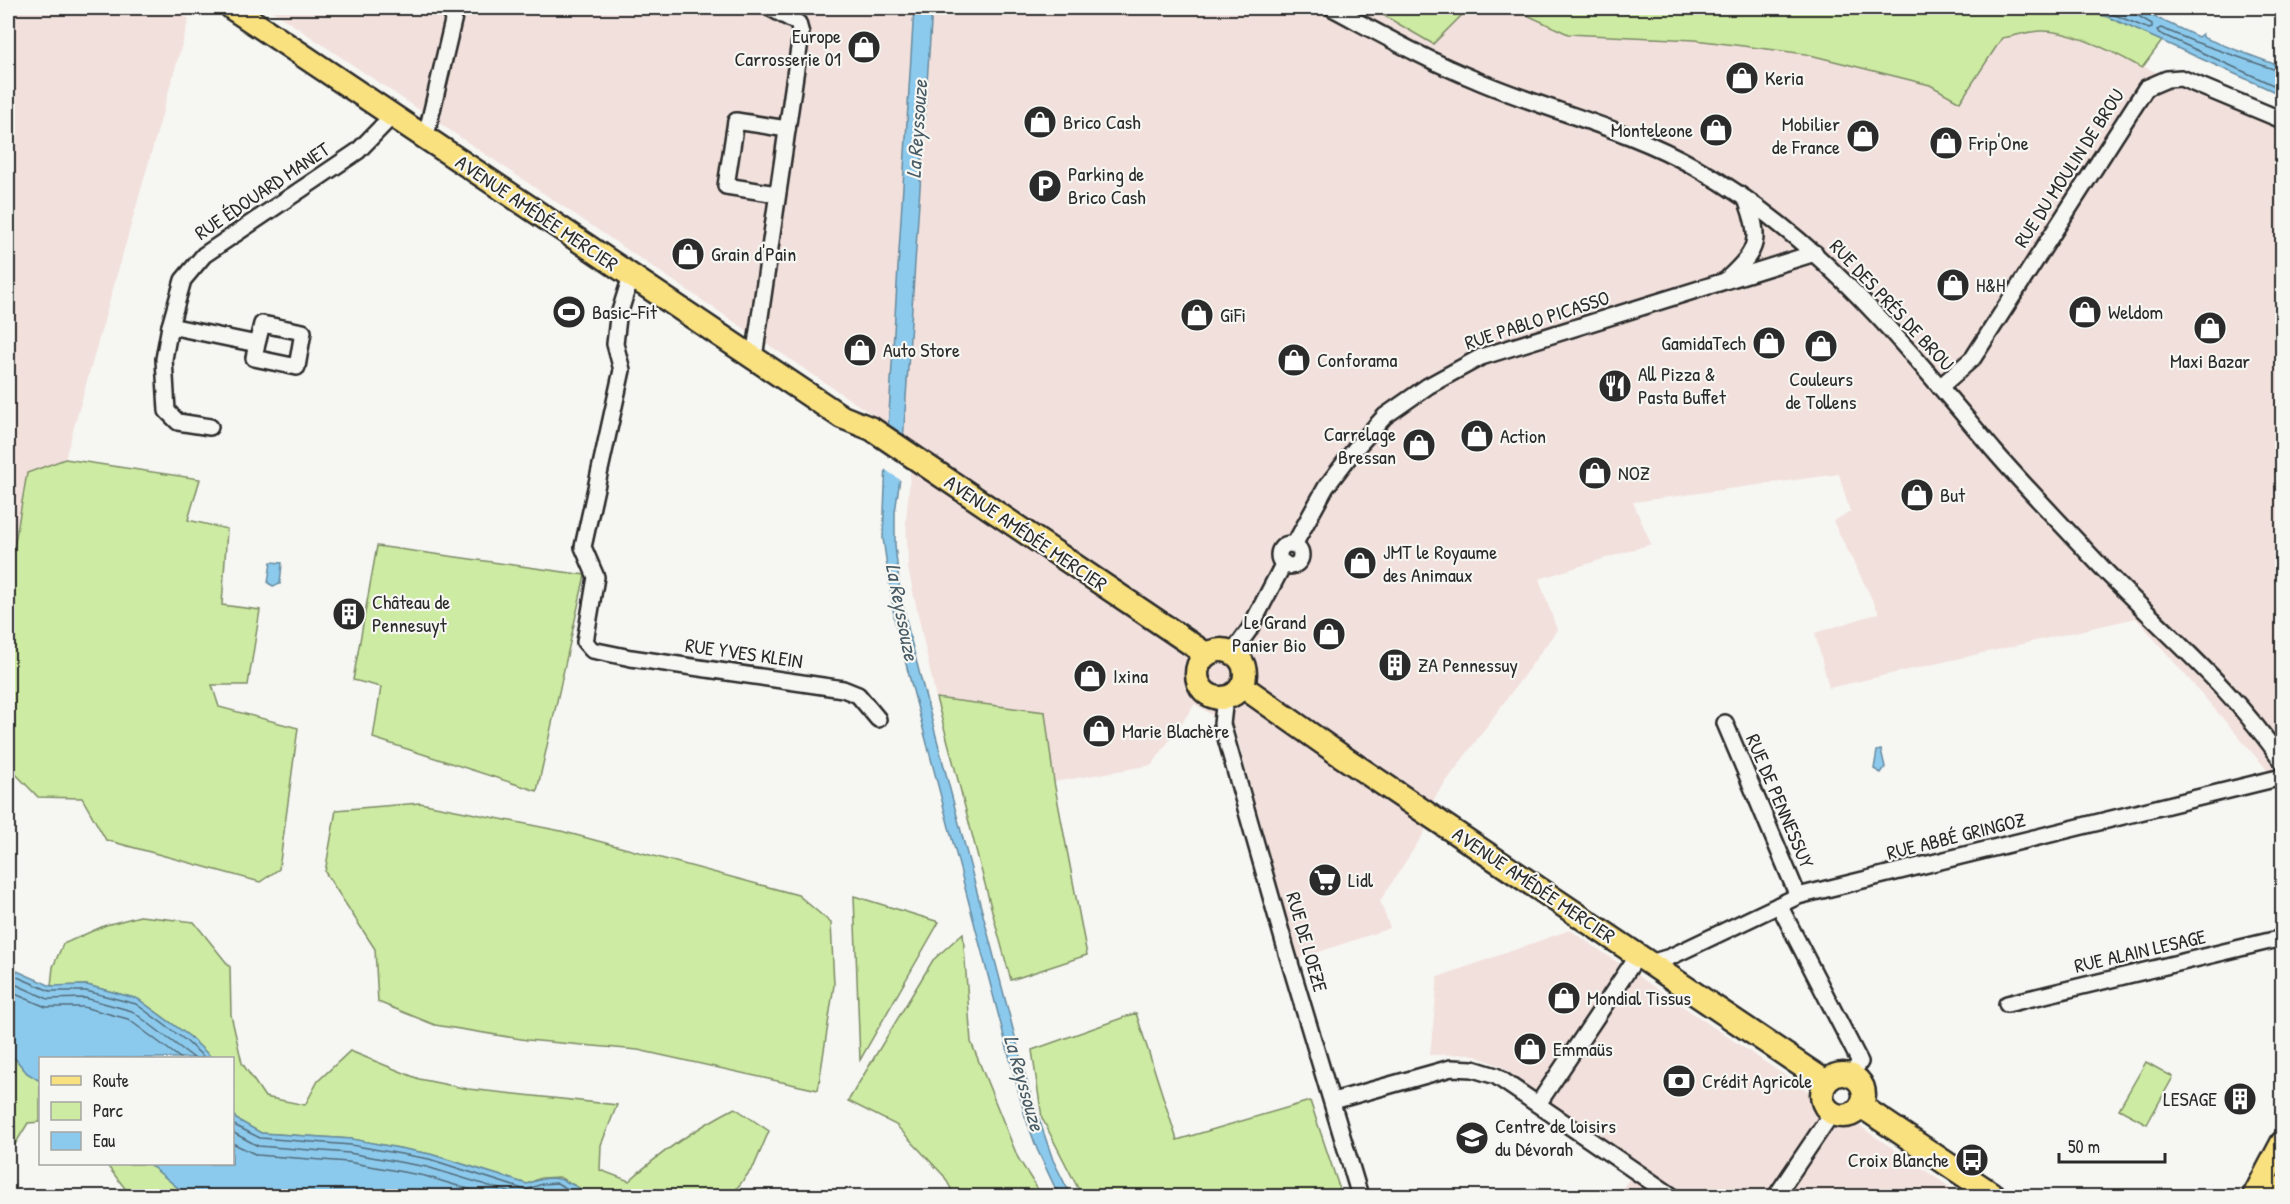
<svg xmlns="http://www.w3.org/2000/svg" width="2290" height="1204" font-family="'Patrick Hand',sans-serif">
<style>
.built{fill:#f2e0dc}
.green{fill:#cdeba2;stroke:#7c8b66;stroke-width:1.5}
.water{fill:#8ccaed;stroke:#658a9f;stroke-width:1.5}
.pier{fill:#f6f6f2}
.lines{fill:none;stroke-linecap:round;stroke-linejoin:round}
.shore{stroke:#526b79;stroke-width:1.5}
.minor-casing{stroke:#2b2b2b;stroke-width:20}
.primary-casing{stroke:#2b2b2b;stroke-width:27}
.minor{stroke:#f6f6f2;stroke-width:15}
.primary{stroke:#fae180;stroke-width:22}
.labels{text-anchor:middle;stroke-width:4.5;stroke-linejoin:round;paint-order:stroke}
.poi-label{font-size:20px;fill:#2b2b2b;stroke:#f6f6f2;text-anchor:start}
.street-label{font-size:20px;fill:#2b2b2b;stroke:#f6f6f2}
.water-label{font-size:21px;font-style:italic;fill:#485b65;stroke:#f6f6f2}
</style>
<rect width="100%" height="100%" fill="#f6f6f2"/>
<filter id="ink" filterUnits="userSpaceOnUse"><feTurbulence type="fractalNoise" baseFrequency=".0167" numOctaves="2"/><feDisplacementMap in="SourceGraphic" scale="12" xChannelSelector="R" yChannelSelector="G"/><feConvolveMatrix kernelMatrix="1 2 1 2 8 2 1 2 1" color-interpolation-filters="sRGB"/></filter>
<g filter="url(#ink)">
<g class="built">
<polygon points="8,8 173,8 189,19 65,459 27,473 8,583"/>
<polygon points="268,8 1389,8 1383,15 1433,44 1469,8 1512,8 1568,34 1695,40 1806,54 1930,85 1960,101 2002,38 2039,31 2067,34 2125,58 2282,130 2282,787 2136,618 1829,688 1815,633 1879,613 1833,521 1850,512 1839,474 1633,502 1651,544 1539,579 1557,630 1435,797 1424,833 1380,901 1390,928 1298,959 1235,730 1195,704 1152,765 1054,782 1045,712 936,698 908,568 906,521 913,442"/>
<polygon points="1570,930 1963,1196 1617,1196 1635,1171 1501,1066 1470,1054 1430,1055 1438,977"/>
</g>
<g class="green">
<polygon points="1389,8 1469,8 1433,44 1383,15"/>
<path d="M 1512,8 L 1938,8 L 1959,12 L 1992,8 L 2077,8 L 2108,17 L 2162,41 L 2142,68 C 2114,52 2072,30 2040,31 C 2027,32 2014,36 2002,38 L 1960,102 L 1930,85 L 1806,54 L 1695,40 L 1568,34 Z"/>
<polygon points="65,459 200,479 188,520 227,529 222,605 260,610 248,685 212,685 219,707 298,728 279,869 260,882 106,840 82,798 38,797 8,766 8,583 27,473"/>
<polygon points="377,546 585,575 537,791 373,738 381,687 353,680"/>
<path d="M 936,698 L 1045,712 L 1054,782 L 1087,955 L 1011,980 C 984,886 962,791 936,698 Z"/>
<polygon points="420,803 561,831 798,895 831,923 834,985 818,1090 638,1050 527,1040 435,1025 378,1002 375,949 325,872 336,810"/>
<polygon points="854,896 939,922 860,1060"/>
<path d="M 140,916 L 194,922 L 230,967 L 231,1015 L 242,1063 L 265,1097 L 305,1105 L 318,1081 L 350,1051 L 419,1079 L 468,1089 L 617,1105 L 601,1145 L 600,1170 L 629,1181 C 662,1151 696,1128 735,1108 L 769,1131 L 754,1166 L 731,1196 L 594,1196 L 559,1177 L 541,1178 L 527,1184 L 430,1154 L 352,1139 L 261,1133 L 236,1119 L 233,1114 L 232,1058 L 212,1058 L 189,1036 L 138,999 L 87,985 L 51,986 L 53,967 L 63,944 L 106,925 Z"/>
<polygon points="963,933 971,1042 1018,1158 1042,1196 955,1196 944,1176 896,1125 848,1101 933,960"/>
<polygon points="1136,1013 1177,1140 1310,1101 1342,1196 1082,1196 1042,1118 1032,1050"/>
<polygon points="8,1050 27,1073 40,1081 40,1122 28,1123 11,1151 8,1152"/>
<polygon points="2146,1062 2173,1077 2147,1124 2119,1109"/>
<polygon points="106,1164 149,1164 188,1196 131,1196"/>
</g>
<g class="water">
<polygon points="914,8 932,8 901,472 895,512 895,545 900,592 910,637 1029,1090 1053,1160 1071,1196 1059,1196 1037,1149 1025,1116 895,622 883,538 886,462"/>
<polygon points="1938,8 1992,8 1959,12"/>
<polygon points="2077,8 2135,8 2198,37 2202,34 2204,38 2282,67 2282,95 2108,17"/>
<polygon points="271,562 282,563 280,584 273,586 268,583"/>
<polygon points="1881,750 1885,767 1881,773 1874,769 1877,751"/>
<polygon points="8,967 51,986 87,985 138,999 189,1036 212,1058 40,1058 40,1081 27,1073 8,1050"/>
<path d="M 233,1114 L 236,1119 L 261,1133 L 352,1139 L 430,1154 L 527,1184 C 559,1171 565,1182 594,1196 L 188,1196 L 149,1164 L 232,1164 Z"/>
</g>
<polygon class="pier" points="885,425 906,438 903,482 883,468"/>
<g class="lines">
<g class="shore">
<polyline points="2098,8 2149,29 2152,28 2152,24 2135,14 2133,8"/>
<polyline points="2282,72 2195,42 2161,28 2157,30 2159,33 2282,89"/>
<polyline points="8,973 50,991 86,991 136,1004 185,1040 205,1058"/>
<polyline points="8,981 48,999 85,998 132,1011 194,1058"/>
<polyline points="8,991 46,1007 83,1007 128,1019 180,1058"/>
<polyline points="232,1124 260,1138 351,1145 429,1159 526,1190 542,1184 557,1183 580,1196"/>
<polyline points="232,1132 258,1146 349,1153 427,1167 522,1196"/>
<polyline points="232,1143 257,1155 348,1162 425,1176 491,1196"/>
</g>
<defs>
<g id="minor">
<path d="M 1332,8 C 1379,33 1426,60 1476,80 C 1548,111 1627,128 1695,167 C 1818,235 1906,347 1995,452 C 2026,488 2060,522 2092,557 C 2155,625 2230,684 2282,761"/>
<polyline points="426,136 456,8"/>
<polyline points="777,194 726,186 736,121 787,129"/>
<polyline points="631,276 618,318 615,344 622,370 583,547 596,577 585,642 592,650 631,658 843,689 858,695 878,719"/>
<path d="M 1728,278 C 1759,249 1761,239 1746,199"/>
<polyline points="170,326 257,344 254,358 297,367 303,332 262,324 257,344"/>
<polyline points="754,358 801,34 798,23 770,8"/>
<polyline points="1940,387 1973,358 2146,88 2167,79 2181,78 2282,120"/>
<polyline points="210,427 178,422 167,411 164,359 170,326 183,280 204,255 358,151 394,114"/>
<circle cx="1290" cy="555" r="11"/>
<polyline points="1294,545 1326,487 1355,449 1385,416 1428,386 1481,357 1815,253"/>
<polyline points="1233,652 1249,630 1284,563"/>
<polyline points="1225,698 1222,724 1287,953 1360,1196"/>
<polyline points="1725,723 1798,896"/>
<polyline points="1779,905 1860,1062 1850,1076"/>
<polyline points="1650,963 1670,957 1798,896 2282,777"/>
<polyline points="2007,1004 2282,938"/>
<polyline points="1333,1101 1451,1068 1473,1069 1496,1076 1672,1196"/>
<polyline points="1538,1104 1638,955"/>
<polyline points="1776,1196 1832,1113"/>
</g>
<g id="primary">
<polyline points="232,8 842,417 872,429 1206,654"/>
<circle cx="1221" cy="674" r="24"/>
<polyline points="1242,686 1340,755 1826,1082"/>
<circle cx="1843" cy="1095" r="21"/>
<polyline points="1861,1106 1995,1196"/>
<polyline points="2254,1196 2282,1143"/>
<polyline points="2278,1196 2282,1187"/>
</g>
</defs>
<use href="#minor" class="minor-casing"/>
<use href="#primary" class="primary-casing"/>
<use href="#minor" class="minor"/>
<use href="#primary" class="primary"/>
</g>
</g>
<defs>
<symbol id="shop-disc" viewBox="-11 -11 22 22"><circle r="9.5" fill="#2b2b2b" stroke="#f6f6f2"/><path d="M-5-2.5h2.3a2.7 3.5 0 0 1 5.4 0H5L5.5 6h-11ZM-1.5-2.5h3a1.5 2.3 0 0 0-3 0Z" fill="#fff"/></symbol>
<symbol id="parking-disc" viewBox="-11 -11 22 22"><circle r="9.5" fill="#2b2b2b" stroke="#f6f6f2"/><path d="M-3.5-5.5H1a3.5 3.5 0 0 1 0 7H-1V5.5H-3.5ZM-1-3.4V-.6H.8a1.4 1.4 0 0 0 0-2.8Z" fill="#fff"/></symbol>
<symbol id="stadium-disc" viewBox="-11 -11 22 22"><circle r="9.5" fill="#2b2b2b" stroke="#f6f6f2"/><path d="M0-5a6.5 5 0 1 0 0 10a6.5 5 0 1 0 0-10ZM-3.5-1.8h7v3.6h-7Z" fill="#fff"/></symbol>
<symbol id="restaurant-disc" viewBox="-11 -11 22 22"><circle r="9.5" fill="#2b2b2b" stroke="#f6f6f2"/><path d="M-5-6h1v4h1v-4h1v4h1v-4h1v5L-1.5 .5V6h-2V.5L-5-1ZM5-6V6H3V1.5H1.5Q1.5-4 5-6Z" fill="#fff"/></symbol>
<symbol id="building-disc" viewBox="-11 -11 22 22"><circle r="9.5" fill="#2b2b2b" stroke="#f6f6f2"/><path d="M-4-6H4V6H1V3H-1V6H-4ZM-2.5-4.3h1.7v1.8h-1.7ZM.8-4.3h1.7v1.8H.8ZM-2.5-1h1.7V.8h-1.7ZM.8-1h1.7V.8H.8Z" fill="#fff"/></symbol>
<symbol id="supermarket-disc" viewBox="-11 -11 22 22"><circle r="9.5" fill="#2b2b2b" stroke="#f6f6f2"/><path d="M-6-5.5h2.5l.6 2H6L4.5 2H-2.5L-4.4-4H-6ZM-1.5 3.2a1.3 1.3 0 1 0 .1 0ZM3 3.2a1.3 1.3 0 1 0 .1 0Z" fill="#fff"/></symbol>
<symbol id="bank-disc" viewBox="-11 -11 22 22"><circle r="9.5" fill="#2b2b2b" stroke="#f6f6f2"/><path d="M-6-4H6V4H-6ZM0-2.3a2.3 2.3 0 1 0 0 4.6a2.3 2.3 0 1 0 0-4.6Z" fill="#fff"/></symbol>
<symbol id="school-disc" viewBox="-11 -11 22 22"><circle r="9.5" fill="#2b2b2b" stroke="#f6f6f2"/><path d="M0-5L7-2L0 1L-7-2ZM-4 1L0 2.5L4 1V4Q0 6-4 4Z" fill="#fff"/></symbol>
<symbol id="bus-disc" viewBox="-11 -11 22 22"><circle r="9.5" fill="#2b2b2b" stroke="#f6f6f2"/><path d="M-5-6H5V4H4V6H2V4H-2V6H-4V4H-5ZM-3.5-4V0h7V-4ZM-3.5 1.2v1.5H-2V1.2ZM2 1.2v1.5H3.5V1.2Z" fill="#fff"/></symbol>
</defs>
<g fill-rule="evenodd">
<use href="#shop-disc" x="845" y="28" width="38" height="38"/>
<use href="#shop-disc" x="1723" y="59" width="38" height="38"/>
<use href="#shop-disc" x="1021" y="103" width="38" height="38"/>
<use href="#shop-disc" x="1697" y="111" width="38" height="38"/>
<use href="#shop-disc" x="1844" y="117" width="38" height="38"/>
<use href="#shop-disc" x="1927" y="124" width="38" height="38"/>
<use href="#parking-disc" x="1026" y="167" width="38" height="38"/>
<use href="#shop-disc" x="669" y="235" width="38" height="38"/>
<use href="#shop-disc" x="1934" y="266" width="38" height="38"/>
<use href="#stadium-disc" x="550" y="293" width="38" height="38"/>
<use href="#shop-disc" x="2066" y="293" width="38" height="38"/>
<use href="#shop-disc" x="1178" y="296" width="38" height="38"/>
<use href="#shop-disc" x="2191" y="309" width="38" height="38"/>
<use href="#shop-disc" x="1750" y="324" width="38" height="38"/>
<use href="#shop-disc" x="1802" y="327" width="38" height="38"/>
<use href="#shop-disc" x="841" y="331" width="38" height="38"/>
<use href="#shop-disc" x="1275" y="341" width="38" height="38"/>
<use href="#restaurant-disc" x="1596" y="367" width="38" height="38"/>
<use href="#shop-disc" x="1458" y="417" width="38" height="38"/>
<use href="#shop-disc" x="1400" y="426" width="38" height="38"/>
<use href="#shop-disc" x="1576" y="454" width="38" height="38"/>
<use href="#shop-disc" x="1898" y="476" width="38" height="38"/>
<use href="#shop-disc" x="1341" y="544" width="38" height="38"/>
<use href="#building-disc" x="330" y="595" width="38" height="38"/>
<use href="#shop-disc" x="1310" y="615" width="38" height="38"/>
<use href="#building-disc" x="1376" y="646" width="38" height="38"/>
<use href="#shop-disc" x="1071" y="657" width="38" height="38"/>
<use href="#shop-disc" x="1080" y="712" width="38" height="38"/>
<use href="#supermarket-disc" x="1306" y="861" width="38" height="38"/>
<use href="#shop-disc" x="1545" y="979" width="38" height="38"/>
<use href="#shop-disc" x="1511" y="1030" width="38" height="38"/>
<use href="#bank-disc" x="1660" y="1062" width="38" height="38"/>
<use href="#building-disc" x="2221" y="1080" width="38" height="38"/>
<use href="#school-disc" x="1453" y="1119" width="38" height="38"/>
<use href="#bus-disc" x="1953" y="1141" width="38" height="38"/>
</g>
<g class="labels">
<g class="poi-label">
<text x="841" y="43" text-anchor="end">Europe<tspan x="841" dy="23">Carrosserie 01</tspan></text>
<text x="1765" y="85">Keria</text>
<text x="1063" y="129">Brico Cash</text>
<text x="1840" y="131" text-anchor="end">Mobilier<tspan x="1840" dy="23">de France</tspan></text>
<text x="1693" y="137" text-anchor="end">Monteleone</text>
<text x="1969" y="150">Frip'One</text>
<text x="1068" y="181">Parking de<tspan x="1068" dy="23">Brico Cash</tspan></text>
<text x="711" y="261">Grain d'Pain</text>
<text x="1976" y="292">H&amp;H</text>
<text x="592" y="319">Basic-Fit</text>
<text x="2108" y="319">Weldom</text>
<text x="1220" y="322">GiFi</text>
<text x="1746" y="350" text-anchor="end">GamidaTech</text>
<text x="883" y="357">Auto Store</text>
<text x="1317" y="367">Conforama</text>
<text x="2210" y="368" text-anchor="middle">Maxi Bazar</text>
<text x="1638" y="381">All Pizza &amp;<tspan x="1638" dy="23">Pasta Buffet</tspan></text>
<text x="1821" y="386" text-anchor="middle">Couleurs<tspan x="1821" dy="23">de Tollens</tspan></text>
<text x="1396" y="441" text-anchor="end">Carrelage<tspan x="1396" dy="23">Bressan</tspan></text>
<text x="1500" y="443">Action</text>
<text x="1618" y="480">NOZ</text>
<text x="1940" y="502">But</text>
<text x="1383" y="559">JMT le Royaume<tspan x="1383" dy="23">des Animaux</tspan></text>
<text x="372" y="609">Château de<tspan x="372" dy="23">Pennesuyt</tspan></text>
<text x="1306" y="629" text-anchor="end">Le Grand<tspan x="1306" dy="23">Panier Bio</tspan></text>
<text x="1418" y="672">ZA Pennessuy</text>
<text x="1113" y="683">Ixina</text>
<text x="1122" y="738">Marie Blachère</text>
<text x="1348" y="887">Lidl</text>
<text x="1587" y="1005">Mondial Tissus</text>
<text x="1553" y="1056">Emmaüs</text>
<text x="1702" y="1088">Crédit Agricole</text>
<text x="2217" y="1106" text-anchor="end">LESAGE</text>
<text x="1495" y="1133">Centre de loisirs<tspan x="1495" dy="23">du Dévorah</tspan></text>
<text x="1949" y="1167" text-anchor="end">Croix Blanche</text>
</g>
<g class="street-label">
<text transform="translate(2069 168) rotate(-57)" y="7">RUE DU MOULIN DE BROU</text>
<text transform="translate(262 191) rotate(-34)" y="7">RUE ÉDOUARD MANET</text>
<text transform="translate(537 213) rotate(34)" y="7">AVENUE AMÉDÉE MERCIER</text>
<text transform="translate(1892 305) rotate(47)" y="7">RUE DES PRÉS DE BROU</text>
<text transform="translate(1537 320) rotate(-18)" y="7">RUE PABLO PICASSO</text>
<text transform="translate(1026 533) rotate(34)" y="7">AVENUE AMÉDÉE MERCIER</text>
<text transform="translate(744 653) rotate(8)" y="7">RUE YVES KLEIN</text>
<text transform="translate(1780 801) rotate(67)" y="7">RUE DE PENNESSUY</text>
<text transform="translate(1956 836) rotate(-14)" y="7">RUE ABBÉ GRINGOZ</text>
<text transform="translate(1534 885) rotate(34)" y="7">AVENUE AMÉDÉE MERCIER</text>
<text transform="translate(1307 942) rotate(74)" y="7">RUE DE LOEZE</text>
<text transform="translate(2140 951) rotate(-13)" y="7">RUE ALAIN LESAGE</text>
</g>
<g class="water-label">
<text transform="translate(917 129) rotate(-86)" y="7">La Reyssouze</text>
<text transform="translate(902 612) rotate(79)" y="7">La Reyssouze</text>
<text transform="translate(1024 1083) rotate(74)" y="7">La Reyssouze</text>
</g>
</g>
<rect width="2290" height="1204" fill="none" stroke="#f6f6f2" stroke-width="30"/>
<rect x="15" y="15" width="2260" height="1174" fill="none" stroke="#2b2b2b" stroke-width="2" filter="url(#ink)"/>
<rect x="39" y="1057" width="195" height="108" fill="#f6f6f2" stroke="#a5a5a2" stroke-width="1.5"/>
<rect x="51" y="1076" width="30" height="9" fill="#fae180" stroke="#a5a5a2" stroke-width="1.5"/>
<text x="93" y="1087" font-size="18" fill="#2b2b2b">Route</text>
<rect x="51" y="1102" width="30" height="18" fill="#cdeba2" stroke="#a5a5a2" stroke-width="1.5"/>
<text x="93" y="1117" font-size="18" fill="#2b2b2b">Parc</text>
<rect x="51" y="1132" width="30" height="18" fill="#8ccaed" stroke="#a5a5a2" stroke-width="1.5"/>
<text x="93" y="1147" font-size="18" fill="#2b2b2b">Eau</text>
<path d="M2059 1153v9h106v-9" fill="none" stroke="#2b2b2b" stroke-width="3"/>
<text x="2068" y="1153" font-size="18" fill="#2b2b2b" stroke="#f6f6f2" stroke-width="4.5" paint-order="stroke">50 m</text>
</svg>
